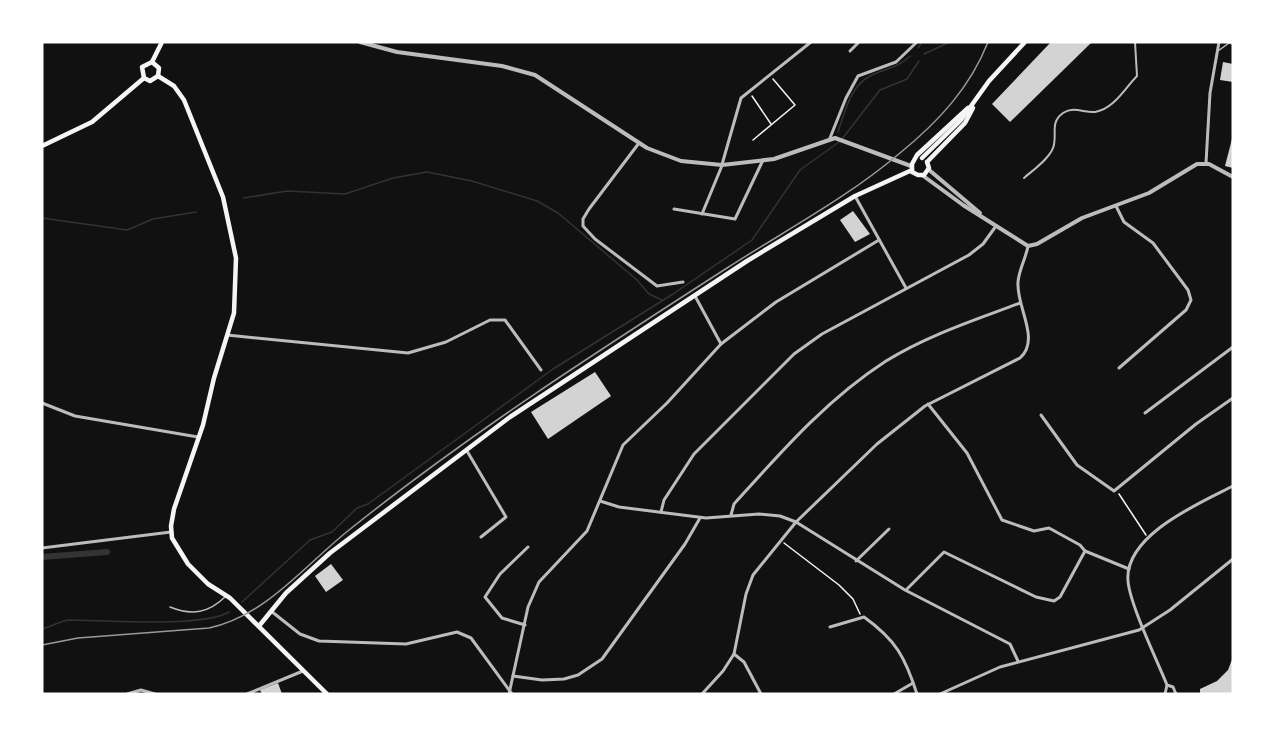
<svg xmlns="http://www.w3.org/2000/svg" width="1275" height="736" font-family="'Public Sans',sans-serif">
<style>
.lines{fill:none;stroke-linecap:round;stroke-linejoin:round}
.stream{stroke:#333;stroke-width:1.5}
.canal{stroke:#333;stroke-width:6}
.building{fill:#d3d3d3}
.path{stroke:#f5f5f5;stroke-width:1.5}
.service{stroke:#bcbcbc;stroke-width:1.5}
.pedestrian{stroke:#bcbcbc;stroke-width:2}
.minor{stroke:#bcbcbc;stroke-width:3}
.tertiary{stroke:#bcbcbc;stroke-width:4}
.secondary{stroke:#f5f5f5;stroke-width:4.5}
.rail{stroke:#9a9a9a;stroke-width:1.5}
</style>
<rect width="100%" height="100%" fill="#111"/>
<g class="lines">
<g class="stream">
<polyline points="918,48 922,42"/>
<polyline points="924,54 950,42"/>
<path d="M 838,132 C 845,112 850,85 872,75 C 887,68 898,68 910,56"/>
<polyline points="842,139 880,90 907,79 919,61"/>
<polyline points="244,198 287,191 345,194 393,178 427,172 472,181 537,201 558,213 637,280 649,294 662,300"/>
<polyline points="42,218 127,230 153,219 196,212"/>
<polyline points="242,602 310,540 332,532 357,508 368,504 553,369 673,294 752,240 800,170 839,142"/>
<path d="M 42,629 C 49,627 62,621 68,620 C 102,620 202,628 229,612"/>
</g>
<polyline class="canal" points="42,557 107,552"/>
</g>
<g class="building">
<polygon points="1051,42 1092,42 1010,122 992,104"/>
<polygon points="1223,62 1233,64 1233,82 1220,80"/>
<polygon points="1233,135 1233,168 1225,166"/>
<polygon points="853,211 870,234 855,242 840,220"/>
<polygon points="595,372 611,396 548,439 531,412"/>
<polygon points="331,564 343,580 326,592 315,576"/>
<polygon points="1233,657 1233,694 1200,694 1200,689 1217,681 1228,670"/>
<polygon points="278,683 282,694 262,694 260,690"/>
</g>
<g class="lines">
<g class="path">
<polyline points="752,96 771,124"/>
<polyline points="753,140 795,105 773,79"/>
<polyline points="1119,494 1146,535"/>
<polyline points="784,543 839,585 853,599 860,614"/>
</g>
<g class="service">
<polyline points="1218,51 1229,43 1233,44"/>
<path d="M 170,607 C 192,616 209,613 226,596"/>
</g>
<g class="pedestrian">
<polyline points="1231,43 1232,42"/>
<path d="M 1024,178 C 1033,170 1049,159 1053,148 C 1058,135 1049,123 1063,113 C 1074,106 1084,113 1095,112 C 1114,109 1125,88 1137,76 L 1135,42"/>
</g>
<g class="minor">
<polyline points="850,51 859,42"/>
<polyline points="830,138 846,98 858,76 896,62 917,42"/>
<polyline points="639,143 589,209 583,219 583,226 595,239 657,286 683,282"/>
<polyline points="1206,163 1210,93 1219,42"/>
<polyline points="855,196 906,288"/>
<polyline points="1116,206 1124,222 1153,243 1188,290 1191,300 1186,310 1119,368"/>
<polyline points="674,209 735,219 763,160"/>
<polyline points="702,214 721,168 741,98 811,42"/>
<polyline points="227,335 408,353 446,342 490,320 505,320 541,370"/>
<polyline points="721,344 776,302 879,240"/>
<polyline points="42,403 75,416 198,437"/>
<polyline points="928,404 967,453 1002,520 1034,531 1049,528 1080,545 1085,551 1129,569"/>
<polyline points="1145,413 1233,347"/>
<polyline points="1041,415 1077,465 1114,491 1196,424 1233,398"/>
<polyline points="467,451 506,517 481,537"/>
<polyline points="600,501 619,507 706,518 759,514 780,516 796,522 905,590 1010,644 1018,661"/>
<polyline points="661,512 664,500 694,454 794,354 822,334 969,255 983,244 996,226"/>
<path d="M 731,515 L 734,504 C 781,452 827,399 886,361 C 928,335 975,320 1020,303"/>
<polyline points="42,548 171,532"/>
<polyline points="856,561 889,529"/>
<polyline points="906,590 944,552 1036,597 1054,601 1060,597 1085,551"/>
<polyline points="271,611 300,634 319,641 406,644 457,632 471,638 512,694"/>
<polyline points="525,625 502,618 485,597 500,574 528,547"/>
<path d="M 830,627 L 864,617 C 896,640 905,657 917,694"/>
<polyline points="734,654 744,662 761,694"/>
<polyline points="513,676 542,680 564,679 578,675 602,659 685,544 700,518"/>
<polyline points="127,694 141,690 155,694"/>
<polyline points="247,694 303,671"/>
<polyline points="509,694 528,607 539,582 587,531 623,445 667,403 721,344 695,296"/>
<path d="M 702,694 L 723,671 L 734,654 L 746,594 L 753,575 L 796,522 L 877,444 L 925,406 L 1020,358 C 1041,339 1016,307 1018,282 C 1019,269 1026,258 1028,246"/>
<polyline points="894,694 913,683"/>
<polyline points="940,694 1000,667 1139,630 1170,610 1233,559"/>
<polyline points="1165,694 1167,685"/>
<path d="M 1176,694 L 1173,687 L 1167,685 C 1157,660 1130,605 1128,581 C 1124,535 1200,503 1233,486"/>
</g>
<g class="tertiary">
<polyline points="360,42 397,52 502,66 535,75 647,148 681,161 722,165 774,159 835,138 911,166"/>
<polyline points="928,169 980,213"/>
<polyline points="922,175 963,205 1028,246 1037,244 1082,218 1149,193 1197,164 1209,164 1233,177"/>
</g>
<g class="secondary">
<polyline points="152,62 162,42"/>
<polyline points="152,62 159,68 158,76"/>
<polyline points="158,76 174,86 184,100 223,197 236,258 234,313 214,378 203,425 174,509 171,526 172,538 188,564 208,584 230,598 327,694"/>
<polyline points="144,78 142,67 152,62"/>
<polyline points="144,78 150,81 158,76"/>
<polyline points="42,146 92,122 144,78"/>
<polyline points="922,158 961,120 989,81 1025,42"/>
<polyline points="927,162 929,168 924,175 918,175 912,172 912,164 917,155 968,108"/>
<polyline points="927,162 965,123 973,108"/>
<polyline points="259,626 286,593 330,553 510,417 747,261 855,196 912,170"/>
</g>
<path class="rail" d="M 42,645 L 78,638 L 209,628 C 266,616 305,565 349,530 C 469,434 598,351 727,268 C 786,230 847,198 900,153 C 938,122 970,88 988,42"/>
</g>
<rect width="1275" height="736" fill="none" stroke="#ffffff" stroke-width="87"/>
</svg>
